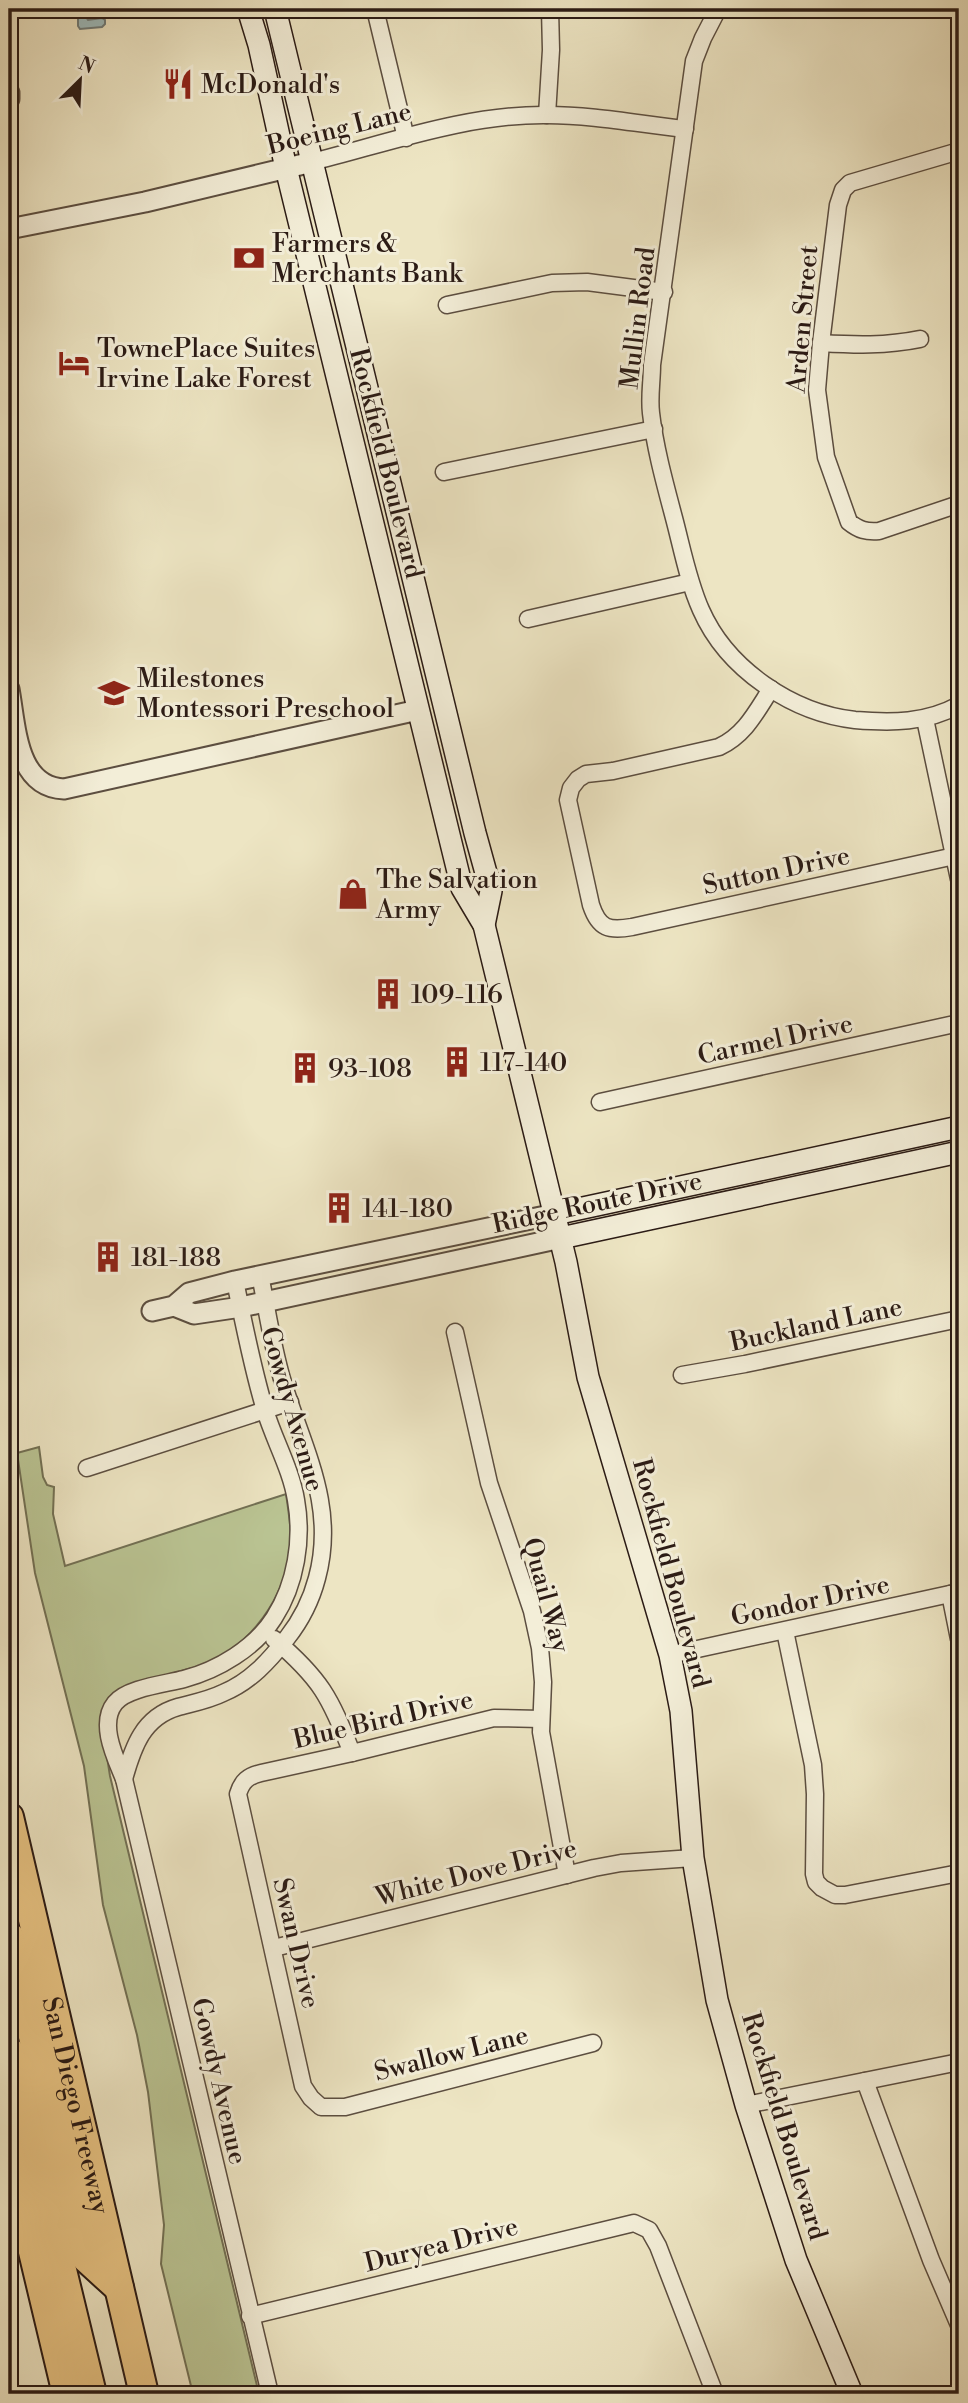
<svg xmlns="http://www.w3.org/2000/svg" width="968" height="2403" font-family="'Libre Bodoni',serif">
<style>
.green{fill:#bac493;stroke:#727054;stroke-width:2}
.water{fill:#9dbcbe;stroke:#6f7c7a;stroke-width:2}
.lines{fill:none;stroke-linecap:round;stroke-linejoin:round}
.minor-casing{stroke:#5c4e40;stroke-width:19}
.tertiary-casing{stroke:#5c4e40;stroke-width:23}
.secondary-casing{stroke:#2b1b15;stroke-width:24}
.motorway-casing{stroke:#2b1b15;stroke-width:32}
.minor{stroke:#f3eed8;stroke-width:16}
.tertiary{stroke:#f3eed8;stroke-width:19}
.secondary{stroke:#f3eed8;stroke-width:21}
.motorway{stroke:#e6c282;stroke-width:28}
.labels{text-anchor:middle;stroke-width:6;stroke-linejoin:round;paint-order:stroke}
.poi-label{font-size:26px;fill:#2b1b15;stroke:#f3eed8;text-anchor:start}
.street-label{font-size:26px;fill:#2b1b15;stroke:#f3eed8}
</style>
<rect width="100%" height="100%" fill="#ede5c3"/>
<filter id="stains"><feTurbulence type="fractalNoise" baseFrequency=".00286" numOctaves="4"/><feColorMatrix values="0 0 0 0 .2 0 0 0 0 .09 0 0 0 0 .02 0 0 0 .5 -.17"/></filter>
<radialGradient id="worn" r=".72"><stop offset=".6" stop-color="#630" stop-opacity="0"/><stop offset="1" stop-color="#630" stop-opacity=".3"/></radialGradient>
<path class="green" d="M 39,1447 L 43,1477 L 47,1485 L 54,1487 L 53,1514 L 65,1566 L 286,1494 C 289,1515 293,1537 289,1558 C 280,1606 244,1653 196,1667 C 183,1671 133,1682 126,1689 C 116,1699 109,1713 102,1725 L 110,1776 L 259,2394 L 193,2394 L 161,2264 L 164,2225 L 148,2092 L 137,2035 L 103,1905 L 84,1766 L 35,1573 L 17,1453 Z"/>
<polygon class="water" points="81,9 88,20 102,18 105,20 105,24 102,27 80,29 78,26 78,12"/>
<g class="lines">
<defs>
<g id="minor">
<polyline points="375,9 406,138"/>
<path d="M 718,9 L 703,38 L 694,61 L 652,365 C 652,381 649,397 651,413 C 655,448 665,484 674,518 C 682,548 688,581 701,610 C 727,669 792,713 855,720 C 892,723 926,723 959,705"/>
<polyline points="814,9 815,9"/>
<polyline points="547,115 551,50 550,9"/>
<path d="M 959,151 L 850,183 L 843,190 L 838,205 L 821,343 L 817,390 L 826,457 L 849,522 C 859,530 866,532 879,531 L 959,504"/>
<path d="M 312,162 C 388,143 467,114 547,115 C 593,115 639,124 685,129"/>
<polyline points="447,305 552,283 587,282 664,292"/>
<path d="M 821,343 C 855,345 886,346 920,339"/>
<polyline points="444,472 654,429"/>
<polyline points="528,619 690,582"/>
<path d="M 771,689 C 756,712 745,735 719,747 L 613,771 L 586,774 L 578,779 L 571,788 L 568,800 L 591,905 C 599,929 609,931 632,927 L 959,855"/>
<polyline points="925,719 959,879"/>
<polyline points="600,1102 959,1023"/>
<path d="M 235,1281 C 244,1324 252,1367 265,1410 C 274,1440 291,1469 296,1500 C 303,1539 296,1584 274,1618 C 255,1648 218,1670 184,1679 C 165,1684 127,1688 115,1703 C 98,1724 116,1759 124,1779 L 270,2394"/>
<polyline points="455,1332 489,1483 532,1611 540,1648 543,1682 541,1732 567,1875"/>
<polyline points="682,1375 745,1364 959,1319"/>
<polyline points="87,1468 290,1402"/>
<polyline points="950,1594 959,1639"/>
<polyline points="785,1631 813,1765 815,1794 814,1874 816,1882 822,1888 835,1895 845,1895 959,1873"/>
<path d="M 274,1639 C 321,1679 330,1697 352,1753"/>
<polyline points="670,1655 959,1592"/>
<path d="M 541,1719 L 494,1718 L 352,1753 L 261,1773 C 248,1776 242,1781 238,1794 L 303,2086 L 311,2098 L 321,2107 L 345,2107 L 593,2043"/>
<path d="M 124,1779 C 133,1747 143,1717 178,1707 C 193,1703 209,1700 223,1693 C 250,1682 269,1661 287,1638 C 302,1619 311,1601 317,1578 C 337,1504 302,1447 282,1379 C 272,1345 267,1309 260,1275"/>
<polyline points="274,1948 594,1868 621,1863 693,1858"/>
<polyline points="865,2081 931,2260 959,2325"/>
<polyline points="746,2105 959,2062"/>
<polyline points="250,2316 634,2223 649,2230 658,2246 715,2394"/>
</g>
<g id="tertiary">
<polyline points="9,93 9,99"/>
<polyline points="9,229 145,202 312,162"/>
<path d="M 9,689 C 16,726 16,787 64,789 L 418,710"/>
<polyline points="174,1306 194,1314 241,1307 561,1238"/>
<polyline points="152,1311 174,1306 189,1293 235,1281 555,1214"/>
</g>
<g id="secondary">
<polyline points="248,9 259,45 286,168 462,888 484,925 566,1262 588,1377 670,1655 681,1711 693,1858 717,2000 746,2105 796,2260 852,2394"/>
<polyline points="275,9 475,833 491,891 484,925"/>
<polyline points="555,1214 959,1127"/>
<polyline points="561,1238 959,1152"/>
</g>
<g id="motorway">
<path id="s1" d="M 9,1817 L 144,2394"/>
<polyline points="9,1936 86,2258 119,2288"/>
<polyline points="9,2051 92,2394"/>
<polyline points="9,2151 67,2394"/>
</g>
</defs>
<use href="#minor" class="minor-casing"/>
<use href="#tertiary" class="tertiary-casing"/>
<use href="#secondary" class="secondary-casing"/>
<use href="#motorway" class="motorway-casing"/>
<use href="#minor" class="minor"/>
<use href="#tertiary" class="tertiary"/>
<use href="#secondary" class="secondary"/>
<use href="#motorway" class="motorway"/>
</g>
<defs>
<symbol id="restaurant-bare" viewBox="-9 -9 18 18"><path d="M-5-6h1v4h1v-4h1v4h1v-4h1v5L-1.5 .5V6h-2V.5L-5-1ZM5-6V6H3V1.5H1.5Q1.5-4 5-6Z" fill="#8f2418" stroke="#f3eed8" stroke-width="2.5" paint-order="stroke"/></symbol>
<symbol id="bank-bare" viewBox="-9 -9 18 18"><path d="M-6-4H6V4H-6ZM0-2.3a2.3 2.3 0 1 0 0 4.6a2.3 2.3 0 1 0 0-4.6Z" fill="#8f2418" stroke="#f3eed8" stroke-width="2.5" paint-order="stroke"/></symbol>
<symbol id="hotel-bare" viewBox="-9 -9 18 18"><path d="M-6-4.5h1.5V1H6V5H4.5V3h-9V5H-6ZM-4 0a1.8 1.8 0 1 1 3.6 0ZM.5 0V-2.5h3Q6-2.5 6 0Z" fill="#8f2418" stroke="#f3eed8" stroke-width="2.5" paint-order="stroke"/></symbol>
<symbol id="school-bare" viewBox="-9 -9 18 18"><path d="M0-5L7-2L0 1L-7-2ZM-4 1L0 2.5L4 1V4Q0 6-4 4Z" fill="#8f2418" stroke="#f3eed8" stroke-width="2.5" paint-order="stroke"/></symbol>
<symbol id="shop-bare" viewBox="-9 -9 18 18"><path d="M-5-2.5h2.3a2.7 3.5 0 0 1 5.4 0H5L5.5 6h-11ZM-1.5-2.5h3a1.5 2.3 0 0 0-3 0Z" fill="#8f2418" stroke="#f3eed8" stroke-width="2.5" paint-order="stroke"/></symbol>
<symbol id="building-bare" viewBox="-9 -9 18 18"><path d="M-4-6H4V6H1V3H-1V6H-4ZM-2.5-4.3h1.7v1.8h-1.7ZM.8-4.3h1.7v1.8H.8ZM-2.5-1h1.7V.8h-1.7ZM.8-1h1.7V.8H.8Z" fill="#8f2418" stroke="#f3eed8" stroke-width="2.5" paint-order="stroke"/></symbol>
</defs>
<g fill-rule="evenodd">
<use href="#restaurant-bare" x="156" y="62" width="44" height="44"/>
<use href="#bank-bare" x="227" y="236" width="44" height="44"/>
<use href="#hotel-bare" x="52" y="341" width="44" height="44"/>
<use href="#school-bare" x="92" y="671" width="44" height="44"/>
<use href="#shop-bare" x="331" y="872" width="44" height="44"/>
<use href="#building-bare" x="366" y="972" width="44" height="44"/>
<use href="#building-bare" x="435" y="1040" width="44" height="44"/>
<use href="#building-bare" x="283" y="1046" width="44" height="44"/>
<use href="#building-bare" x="317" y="1186" width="44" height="44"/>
<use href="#building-bare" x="86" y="1235" width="44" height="44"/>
</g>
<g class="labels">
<g class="poi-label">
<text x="201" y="93">McDonald's</text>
<text x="272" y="252">Farmers &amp;<tspan x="272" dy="30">Merchants Bank</tspan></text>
<text x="97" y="357">TownePlace Suites<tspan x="97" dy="30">Irvine Lake Forest</tspan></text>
<text x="137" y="687">Milestones<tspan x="137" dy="30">Montessori Preschool</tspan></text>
<text x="376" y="888">The Salvation<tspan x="376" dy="30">Army</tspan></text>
<text x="411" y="1003">109-116</text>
<text x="480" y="1071">117-140</text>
<text x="328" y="1077">93-108</text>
<text x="362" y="1217">141-180</text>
<text x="131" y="1266">181-188</text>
</g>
<g class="street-label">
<text transform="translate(339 128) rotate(-14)" y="9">Boeing Lane</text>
<text transform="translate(637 318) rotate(-83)" y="9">Mullin Road</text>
<text transform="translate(802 319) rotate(-85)" y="9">Arden Street</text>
<text transform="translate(387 463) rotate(76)" y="9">Rockfield Boulevard</text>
<text transform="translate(776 870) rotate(-12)" y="9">Sutton Drive</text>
<text transform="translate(775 1039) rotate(-12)" y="9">Carmel Drive</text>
<text transform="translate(597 1202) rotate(-12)" y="9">Ridge Route Drive</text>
<text transform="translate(816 1324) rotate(-12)" y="9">Buckland Lane</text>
<text transform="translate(293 1409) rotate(74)" y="9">Gowdy Avenue</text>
<text transform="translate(672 1573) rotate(75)" y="9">Rockfield Boulevard</text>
<text transform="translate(547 1595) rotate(75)" y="9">Quail Way</text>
<text transform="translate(810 1600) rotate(-12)" y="9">Gondor Drive</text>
<text transform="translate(383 1719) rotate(-13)" y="9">Blue Bird Drive</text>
<text transform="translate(476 1872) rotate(-14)" y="9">White Dove Drive</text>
<text transform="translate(297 1943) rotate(77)" y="9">Swan Drive</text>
<text transform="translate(451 2053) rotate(-14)" y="9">Swallow Lane</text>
<text transform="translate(220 2081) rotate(77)" y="9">Gowdy Avenue</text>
<text dy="9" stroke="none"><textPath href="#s1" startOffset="296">San Diego Freeway</textPath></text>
<text transform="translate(785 2126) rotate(73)" y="9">Rockfield Boulevard</text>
<text transform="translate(441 2244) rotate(-14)" y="9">Duryea Drive</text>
</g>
</g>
<rect width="968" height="2403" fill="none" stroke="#ede5c3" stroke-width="35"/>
<rect x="10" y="10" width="947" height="2382" fill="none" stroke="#2b1b15" stroke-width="3.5"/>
<rect x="18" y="18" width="933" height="2368" fill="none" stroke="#2b1b15" stroke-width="2"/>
<g transform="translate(80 80) rotate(24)" stroke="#f3eed8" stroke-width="5" paint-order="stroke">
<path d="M0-5L12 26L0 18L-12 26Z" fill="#2b1b15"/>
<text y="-10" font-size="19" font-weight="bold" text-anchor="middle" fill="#2b1b15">N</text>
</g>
<rect width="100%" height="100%" filter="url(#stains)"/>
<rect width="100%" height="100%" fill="url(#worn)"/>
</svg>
